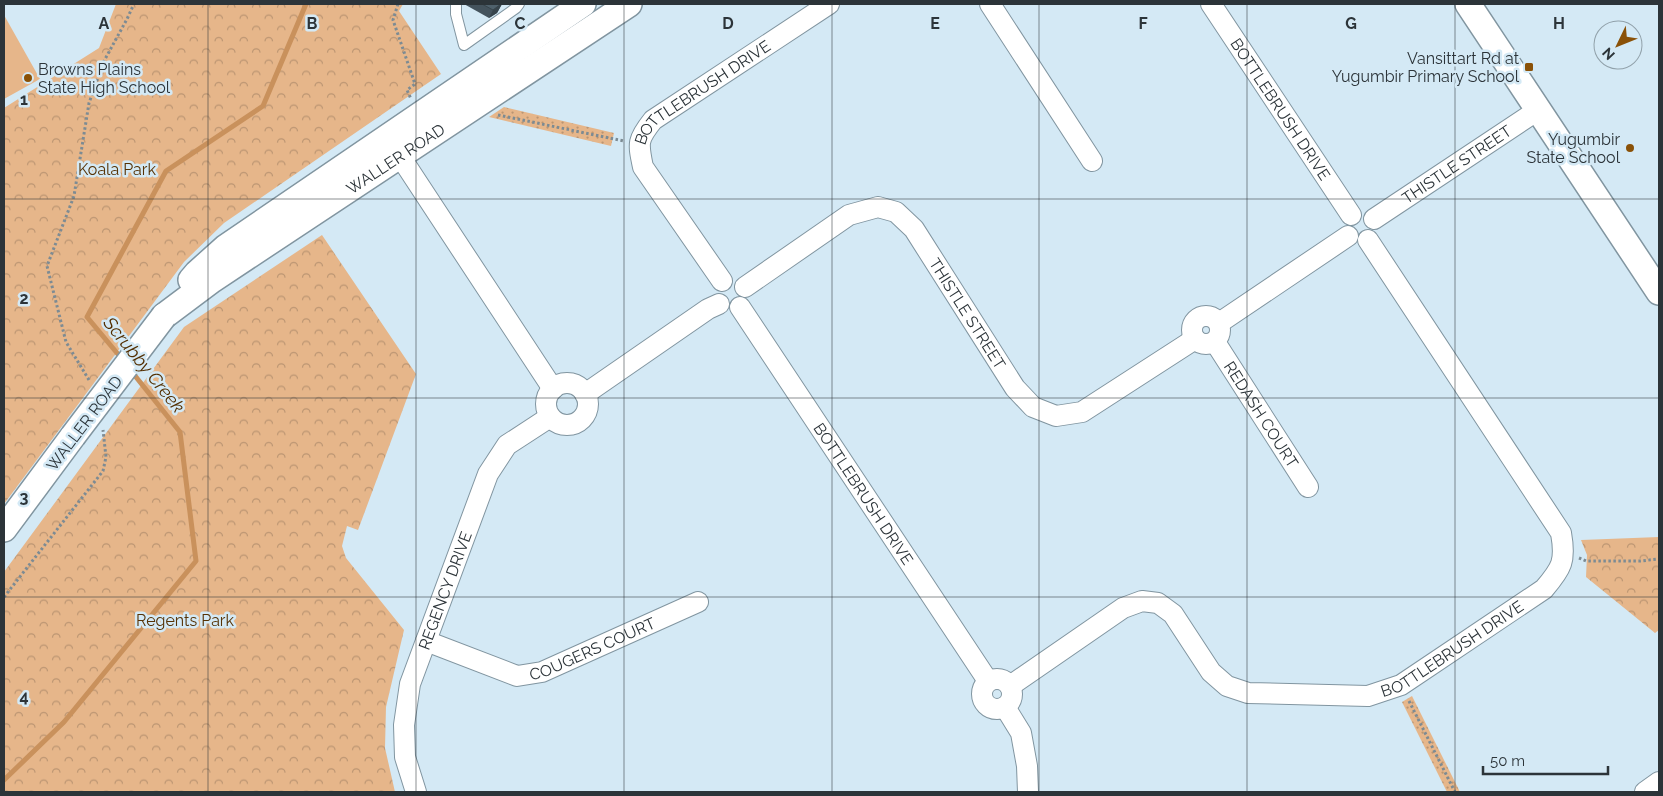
<svg xmlns="http://www.w3.org/2000/svg" width="1663" height="796" font-family="Raleway,sans-serif">
<style>
.grass{fill:url(#grass-dots)}
.park{fill:url(#park-crowns)}
.pitch{fill:#e6b68a}
.lines{fill:none;stroke-linecap:round;stroke-linejoin:round}
.stream{stroke:#c9915c;stroke-width:5}
.service-casing{stroke:#8195a0;stroke-width:12}
.minor-casing{stroke:#8195a0;stroke-width:22}
.tertiary-casing{stroke:#8195a0;stroke-width:28}
.path{stroke:#7d8b93;stroke-width:3;stroke-dasharray:2.5 2.5;stroke-linecap:butt}
.service{stroke:#fff;stroke-width:10}
.minor{stroke:#fff;stroke-width:20}
.tertiary{stroke:#fff;stroke-width:25}
.tertiary-bridge-casing{stroke:#8195a0;stroke-width:28;stroke-linecap:butt}
.tertiary-bridge{stroke:#fff;stroke-width:25}
.wall{fill:#44535d}
.shaded-wall{fill:#37444c}
.building{fill:#4f616c;stroke:#37444c}
.grid{fill:none;stroke:#2c3439;stroke-width:1;stroke-opacity:0.55}
.poi-dot{fill:#8a5107;stroke:#d4e9f5;stroke-width:2}
.labels{text-anchor:middle;stroke-width:5;stroke-linejoin:round;paint-order:stroke}
.poi-label{font-size:16px;fill:#2c3439;stroke:#d4e9f5;text-anchor:end}
.street-label{font-size:16px;fill:#2c3439;stroke:#d4e9f5}
.park-label{font-size:16px;fill:#563205;stroke:#d4e9f5}
.water-label{font-size:18px;font-style:italic;fill:#522e01;stroke:#d4e9f5}
.grid-label{font-size:16px;text-anchor:middle;font-weight:bold;fill:#2c3439;stroke:#d4e9f5;stroke-width:5;stroke-linejoin:round;paint-order:stroke}
</style>
<defs>
<pattern id="grass-dots" width="8" height="8" patternUnits="userSpaceOnUse" patternTransform="scale(1.25)"><rect width="8" height="8" fill="#e6b68a"/><path d="M2 2h.1M6 6h.1" fill="none" stroke="#bb9572" stroke-width="1.8" stroke-linecap="round"/></pattern>
<pattern id="park-crowns" width="20" height="18" patternUnits="userSpaceOnUse" patternTransform="scale(1.25)"><rect width="20" height="18" fill="#e6b68a"/><path d="M2 6a3 3 0 1 1 6 0M12 15a3 3 0 1 1 6 0" fill="none" stroke="#bb9572"/></pattern>
</defs>
<rect width="100%" height="100%" fill="#d4e9f5"/>
<g class="grass">
<polygon points="504,107 614,133 611,146 489,117"/>
<polygon points="1412,696 1460,792 1447,792 1402,702"/>
</g>
<g class="park">
<polygon points="116,4 403,4 399,11 441,74 224,223 184,262 4,504 4,108 99,48"/>
<polygon points="322,235 416,374 358,530 347,526 342,546 346,558 404,630 386,707 385,748 395,792 4,792 4,572 184,327"/>
<polygon points="1659,537 1659,630 1655,633 1586,577 1587,555 1581,540"/>
</g>
<polygon class="pitch" points="4,15 40,79 4,99"/>
<g class="lines">
<g class="stream">
<polyline points="122,359 87,317 166,171 263,106 306,4"/>
<polyline points="4,780 64,722 196,561 180,432 132,372"/>
</g>
<defs>
<polyline id="service" points="456,4 456,14 464,45 516,8 519,4"/>
<g id="minor">
<polyline points="990,4 1092,161"/>
<path id="s1" d="M 1211,4 L 1351,215"/>
<polyline points="392,144 553,389"/>
<path id="s2" d="M 1374,219 L 1538,110"/>
<path id="s3" d="M 722,281 L 643,167 C 638,143 637,140 653,120 L 829,4"/>
<path id="s4" d="M 745,287 L 849,215 L 878,207 L 896,212 L 914,229 L 1015,388 L 1033,407 L 1056,416 L 1082,412 L 1195,339"/>
<path id="s5" d="M 740,307 L 988,681"/>
<circle cx="1206" cy="330" r="14"/>
<polyline points="1219,323 1348,236"/>
<path id="s6" d="M 1215,342 L 1308,487"/>
<circle cx="567" cy="404" r="21"/>
<polyline points="585,394 708,309 719,304"/>
<path id="s7" d="M 426,641 L 517,676 L 542,672 L 698,602"/>
<circle cx="997" cy="694" r="15"/>
<path id="s8" d="M 1010,686 L 1123,608 L 1142,601 L 1158,603 L 1173,614 L 1211,672 L 1227,686 L 1248,693 L 1368,696 L 1401,685 L 1544,589 C 1562,568 1566,561 1561,533 L 1368,240"/>
<polyline points="1005,707 1021,733 1027,766 1028,792"/>
<path id="s9" d="M 416,792 L 405,757 L 404,725 L 410,684 L 488,474 L 507,445 L 550,417"/>
<polyline points="1645,792 1659,782"/>
</g>
<g id="tertiary">
<polyline points="1468,4 1659,292"/>
<polyline points="191,280 197,273 226,247 583,4"/>
<path id="s10" d="M 164,316 L 212,280 L 629,4"/>
<polyline points="4,529 73,436"/>
</g>
</defs>
<use href="#service" class="service-casing"/>
<use href="#minor" class="minor-casing"/>
<use href="#tertiary" class="tertiary-casing"/>
<g class="path">
<polyline points="398,4 393,20 415,84 407,90 411,99"/>
<polyline points="498,115 624,141"/>
<polyline points="89,380 66,342 47,266 74,196 89,103 104,61 127,19 134,4"/>
<polyline points="1579,558 1586,561 1640,561 1659,559"/>
<polyline points="4,597 103,471 106,457 103,430"/>
<polyline points="1409,701 1455,792"/>
</g>
<use href="#service" class="service"/>
<use href="#minor" class="minor"/>
<use href="#tertiary" class="tertiary"/>
<defs>
<polyline id="tertiary-bridge" points="73,436 164,316"/>
</defs>
<use href="#tertiary-bridge" class="tertiary-bridge-casing"/>
<use href="#tertiary-bridge" class="tertiary-bridge"/>
</g>
<polygon class="wall" points="464,4 502,4 497,13 489,18"/>
<polygon class="shaded-wall" points="501,4 502,4 497,13 489,18 493,10"/>
<polygon class="building" points="482,4 501,4 493,10"/>
<path class="grid" d="M 208,4 L 208,792M 416,4 L 416,792M 624,4 L 624,792M 832,4 L 832,792M 1039,4 L 1039,792M 1247,4 L 1247,792M 1455,4 L 1455,792M 4,199 L 1659,199M 4,398 L 1659,398M 4,597 L 1659,597"/>
<g class="poi-dot">
<rect x="1524" y="62" width="10" height="10" rx="2.5"/>
<circle cx="28" cy="78" r="5"/>
<circle cx="1630" cy="148" r="5"/>
</g>
<g class="labels">
<g class="poi-label">
<text x="1519" y="64">Vansittart Rd at<tspan x="1519" dy="18">Yugumbir Primary School</tspan></text>
<text x="38" y="75" text-anchor="start">Browns Plains<tspan x="38" dy="18">State High School</tspan></text>
<text x="1620" y="145">Yugumbir<tspan x="1620" dy="18">State School</tspan></text>
</g>
<g class="street-label">
<text dy="6" stroke="none"><textPath href="#s3" startOffset="245">BOTTLEBRUSH DRIVE</textPath></text>
<text dy="6" stroke="none"><textPath href="#s1" startOffset="126">BOTTLEBRUSH DRIVE</textPath></text>
<text dy="6" stroke="none"><textPath href="#s10" startOffset="280">WALLER ROAD</textPath></text>
<text dy="6" stroke="none"><textPath href="#s2" startOffset="99">THISTLE STREET</textPath></text>
<text dy="6" stroke="none"><textPath href="#s4" startOffset="300">THISTLE STREET</textPath></text>
<text dy="6" stroke="none"><textPath href="#s6" startOffset="86">REDASH COURT</textPath></text>
<text transform="translate(84 423) rotate(-53)" y="6">WALLER ROAD</text>
<text dy="6" stroke="none"><textPath href="#s5" startOffset="224">BOTTLEBRUSH DRIVE</textPath></text>
<text dy="6" stroke="none"><textPath href="#s9" startOffset="210">REGENCY DRIVE</textPath></text>
<text dy="6" stroke="none"><textPath href="#s8" startOffset="522">BOTTLEBRUSH DRIVE</textPath></text>
<text dy="6" stroke="none"><textPath href="#s7" startOffset="178">COUGERS COURT</textPath></text>
</g>
<g class="park-label">
<text x="117" y="175">Koala Park</text>
<text x="185" y="626">Regents Park</text>
</g>
<g class="water-label">
<text transform="translate(144 365) rotate(51)" y="6">Scrubby Creek</text>
</g>
</g>
<g class="grid-label">
<text x="104" y="29">A</text>
<text x="312" y="29">B</text>
<text x="520" y="29">C</text>
<text x="728" y="29">D</text>
<text x="935" y="29">E</text>
<text x="1143" y="29">F</text>
<text x="1351" y="29">G</text>
<text x="1559" y="29">H</text>
<text x="24" y="105">1</text>
<text x="24" y="304">2</text>
<text x="24" y="503">3</text>
<text x="24" y="702">4</text>
</g>
<rect width="1663" height="796" fill="none" stroke="#2c3439" stroke-width="10"/>
<g transform="translate(1618 45) rotate(227)"><circle r="24" fill="#d4e9f5" stroke="#91a1aa"/>
<path d="M0-4L9 19L0 12L-9 19Z" fill="#8a5107"/>
<text y="-8" font-size="14" font-weight="bold" text-anchor="middle" fill="#2c3439">N</text>
</g>
<path d="M1483 766v8h125v-8" fill="none" stroke="#2c3439" stroke-width="2.5"/>
<text x="1490" y="766" font-size="15" fill="#2c3439" stroke="#d4e9f5" stroke-width="4" paint-order="stroke">50 m</text>
</svg>
